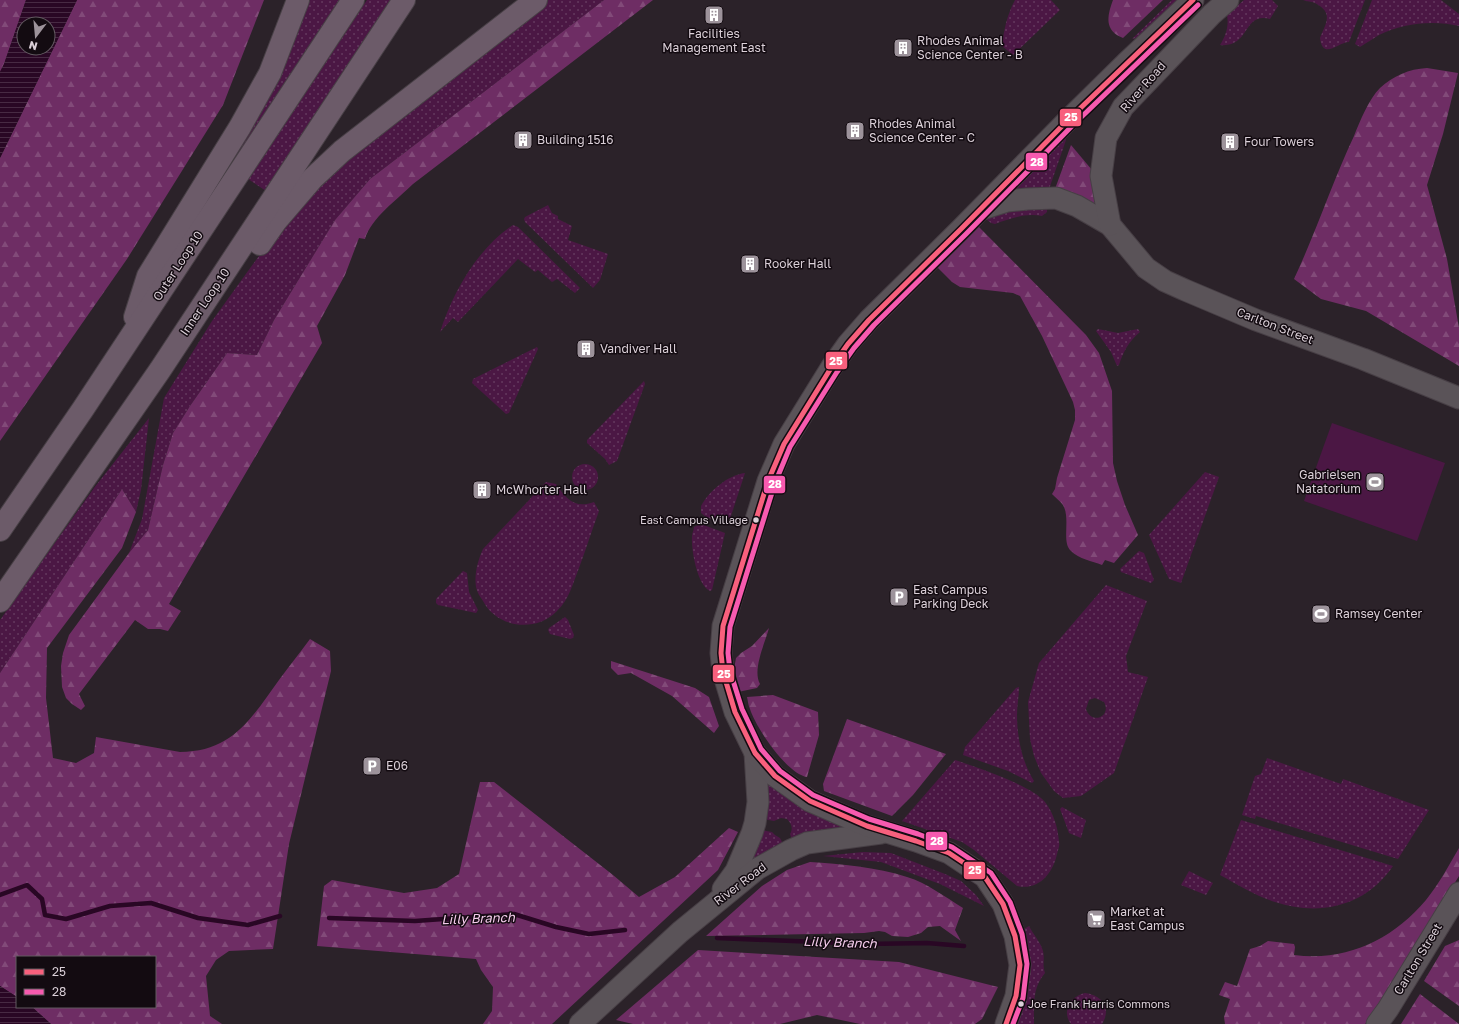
<svg xmlns="http://www.w3.org/2000/svg" width="1459" height="1024" font-family="'Golos Text',sans-serif">
<style>
.grass{fill:url(#grass-dots);fill-rule:evenodd}
.forest{fill:url(#forest-firs)}
.pitch{fill:#4b1744}
.water{fill:url(#water-rules);fill-rule:evenodd}
.lines{fill:none;stroke-linecap:round;stroke-linejoin:round}
.stream{stroke:#290724;stroke-width:4.5}
.minor-casing{stroke:#473f45;stroke-width:23}
.highway-casing{stroke:#473f45;stroke-width:24}
.minor{stroke:#5a5358;stroke-width:21}
.highway{stroke:#6c5b69;stroke-width:22}
.bus-1-casing{stroke:#130b11;stroke-width:8}
.bus-2-casing{stroke:#130b11;stroke-width:8}
.bus-1{stroke:#f8607d;stroke-width:5}
.bus-2{stroke:#f75aaf;stroke-width:5}
.bus-dot{fill:#dbd0d8;stroke:#130b11;stroke-width:1.5}
.labels{text-anchor:middle;stroke-width:3;stroke-linejoin:round;paint-order:stroke}
.bus-label{font-size:11px;fill:#dbd0d8;stroke:#130b11;text-anchor:end}
.poi-label{font-size:12px;fill:#dbd0d8;stroke:#130b11;text-anchor:start}
.street-label{font-size:12px;fill:#dbd0d8;stroke:#130b11}
.water-label{font-size:13px;font-style:italic;fill:#f5cbec;stroke:#130b11}
.line-badge{stroke:#130b11;stroke-width:1.5}
.badge-label{font-size:11px;text-anchor:middle;font-weight:bold;fill:#fff}
</style>
<defs>
<pattern id="grass-dots" width="8" height="8" patternUnits="userSpaceOnUse"><rect width="8" height="8" fill="#4b1744"/><path d="M2 2h.1M6 6h.1" fill="none" stroke="#64385e" stroke-width="1.8" stroke-linecap="round"/></pattern>
<pattern id="forest-firs" width="22" height="20" patternUnits="userSpaceOnUse"><rect width="22" height="20" fill="#6e2d64"/><path d="M5 1l3.5 6h-7zM16 11l3.5 6h-7z" fill="#824a79"/></pattern>
<pattern id="water-rules" width="6" height="5" patternUnits="userSpaceOnUse"><rect width="6" height="5" fill="#290724"/><path d="M0 2.5h6" fill="none" stroke="#472a43"/></pattern>
</defs>
<rect width="100%" height="100%" fill="#2b2229"/>
<g class="grass">
<polygon points="307,0 340,0 239,155 233,151"/>
<polygon points="367,0 393,0 266,191 248,179"/>
<polygon points="544,0 604,0 370,179 335,220 274,320 257,355 227,353 190,406 173,433 163,465 148,530 129,553 142,519 164,398 212,321 248,271 284,222 312,188"/>
<path d="M 1015,0 L 1051,0 L 1060,10 L 1013,55 L 1002,46 C 1004,29 1007,15 1015,0 Z"/>
<polygon points="1172,0 1179,0 1140,37 1132,39"/>
<path d="M 1244,0 L 1272,0 L 1278,6 L 1270,19 C 1242,12 1251,48 1220,45 C 1226,35 1229,26 1227,15 Z"/>
<path d="M 1303,0 L 1365,0 L 1349,42 C 1338,42 1323,61 1320,38 C 1326,23 1334,13 1315,3 C 1311,1 1307,2 1303,0 Z"/>
<path d="M 1372,0 L 1441,0 L 1459,14 L 1459,26 C 1433,20 1403,23 1379,35 C 1373,39 1366,43 1360,47 L 1355,44 Z"/>
<polygon points="1065,138 1066,140 1048,192 1011,192"/>
<polygon points="548,205 552,213 558,216 558,219 572,226 568,240 608,254 600,280 593,288 525,222 524,219 525,217"/>
<path d="M 1047,206 L 1047,212 L 1042,216 C 1026,213 1011,218 995,224 L 991,223 L 986,219 L 998,213 Z"/>
<path d="M 513,225 L 518,227 L 580,288 L 575,293 L 557,279 L 552,282 L 538,270 L 535,272 L 518,259 L 458,322 L 453,318 L 440,332 C 453,292 477,249 513,225 Z"/>
<path d="M 1098,329 L 1118,333 L 1138,329 L 1140,332 C 1129,341 1123,352 1119,365 L 1117,366 L 1111,352 L 1096,331 Z"/>
<polygon points="537,347 538,349 509,413 506,414 472,383 473,379"/>
<polygon points="644,381 645,384 617,461 609,465 605,459 587,443 587,440"/>
<polygon points="149,418 141,490 136,512 122,489 0,673 0,620 94,488"/>
<circle cx="585" cy="477" r="13"/>
<polygon points="1205,472 1219,477 1181,583 1169,579 1149,535"/>
<path d="M 745,473 L 728,525 L 706,517 L 701,513 L 701,506 C 709,491 728,475 745,473 Z"/>
<path d="M 546,482 L 556,484 C 566,499 575,509 594,502 L 599,511 C 592,530 586,549 579,568 C 573,583 569,600 557,611 C 536,633 497,628 483,601 C 480,597 477,592 476,587 C 474,574 478,560 483,549 Z"/>
<path d="M 701,524 L 725,533 L 712,590 L 710,591 C 697,585 691,549 692,536 C 692,533 694,530 694,527 Z"/>
<polygon points="1139,551 1144,553 1154,580 1151,583 1121,572 1120,569"/>
<polygon points="463,571 467,573 469,592 478,610 476,613 438,605 436,603 436,599"/>
<path d="M 1106,585 L 1147,601 L 1126,656 L 1128,672 L 1148,677 L 1114,773 L 1081,796 L 1063,798 L 1054,791 L 1041,773 L 1034,756 L 1030,739 L 1028,702 L 1039,663 ZM 1095,698 L 1104,702 C 1112,717 1091,725 1086,709 L 1089,700 Z"/>
<polygon points="565,617 568,620 574,635 573,638 570,639 550,634 548,630 549,628"/>
<path d="M 1019,687 C 1019,696 1017,705 1017,715 C 1017,737 1022,762 1034,781 L 1032,783 L 1008,771 L 963,755 L 965,747 L 1016,688 Z"/>
<polygon points="1267,758 1341,784 1343,779 1429,810 1398,859 1256,816 1255,819 1242,815 1255,776 1261,774"/>
<path d="M 955,760 C 976,767 1033,786 1045,802 C 1054,814 1058,828 1059,842 C 1060,846 1058,850 1057,854 C 1053,873 1039,891 1017,886 L 974,850 L 962,842 L 902,821 Z"/>
<path d="M 762,777 L 807,811 L 847,828 L 793,843 L 790,834 C 793,829 792,824 787,819 L 781,818 L 774,821 L 763,819 Z"/>
<polygon points="1062,807 1086,820 1081,838 1069,833 1060,809"/>
<path d="M 1241,820 L 1393,866 C 1366,906 1320,917 1275,902 C 1256,896 1238,885 1220,875 Z"/>
<polygon points="761,830 772,832 775,835 780,838 784,846 757,862 750,860"/>
<polygon points="863,852 891,853 945,874 961,881 976,895 984,906 940,884 881,862 823,856"/>
<polygon points="1189,871 1213,883 1206,895 1181,885"/>
<path d="M 1029,926 C 1033,934 1041,943 1043,951 C 1045,960 1042,964 1045,973 C 1032,988 1034,1006 1034,1024 L 1015,1024 L 1025,935 L 1024,929 Z"/>
<path d="M 1085,993 C 1102,995 1112,1008 1102,1024 L 1071,1024 C 1061,1011 1071,996 1085,993 Z"/>
</g>
<g class="forest">
<polygon points="0,0 26,0 4,64 0,72"/>
<polygon points="77,0 264,0 223,105 127,259 0,441 0,158"/>
<path d="M 604,0 L 653,0 L 413,184 C 398,199 371,218 365,239 L 359,238 L 345,275 L 317,326 L 322,343 L 169,604 L 181,611 L 168,631 L 160,629 L 148,629 L 135,620 L 79,694 L 85,706 L 81,710 L 72,704 L 66,698 L 62,687 L 61,666 L 63,653 L 69,635 L 129,553 L 148,530 L 163,465 L 173,433 L 190,406 L 227,353 L 257,355 L 274,320 L 335,220 L 370,179 Z"/>
<path d="M 1113,0 L 1163,0 L 1123,38 C 1104,31 1107,16 1113,0 Z"/>
<path d="M 1427,68 L 1458,73 L 1443,134 L 1427,185 L 1447,259 L 1459,328 L 1459,366 L 1366,311 L 1321,299 L 1294,279 C 1316,232 1332,183 1354,136 C 1360,121 1369,99 1380,88 C 1393,76 1409,69 1427,68 Z"/>
<polygon points="1071,145 1092,170 1096,207 1055,189"/>
<path d="M 978,226 L 1086,335 L 1099,353 L 1112,391 L 1113,463 L 1117,481 L 1125,505 L 1138,535 L 1114,563 L 1105,560 L 1102,565 C 1092,561 1079,559 1071,551 C 1061,542 1071,519 1063,505 C 1060,501 1055,497 1052,494 L 1055,489 L 1057,478 L 1075,420 L 1075,410 L 1073,402 L 1042,336 L 1020,296 L 1013,293 L 960,287 L 952,282 L 936,266 Z"/>
<path d="M 122,489 L 136,512 L 122,548 L 47,648 L 46,698 L 53,758 L 76,763 L 94,753 L 96,737 L 180,752 C 232,752 251,719 279,680 C 289,666 300,653 310,639 L 330,651 L 331,671 L 289,844 L 273,949 L 229,951 L 216,960 L 206,976 L 210,1016 L 222,1024 L 51,1024 L 32,1007 L 155,1007 L 155,957 L 17,957 L 17,997 L 0,986 L 0,673 Z"/>
<path d="M 769,628 C 765,643 752,670 760,684 L 757,688 L 738,692 L 733,675 L 736,658 L 741,653 L 752,646 Z"/>
<polygon points="611,661 695,688 709,697 719,726 714,733 672,696 631,673 618,675 611,668"/>
<path d="M 773,695 L 818,712 L 819,735 L 807,777 C 787,774 756,728 750,709 C 748,705 748,701 747,697 Z"/>
<polygon points="847,719 946,754 913,795 892,816 824,791 823,784"/>
<polygon points="480,782 494,782 613,875 639,897 675,877 729,828 738,832 718,870 552,1024 483,1024 492,1011 493,987 481,970 476,959 317,946 324,886 332,880 404,893 437,888 459,874"/>
<path d="M 1459,848 L 1459,876 L 1370,1020 L 1365,1024 L 1225,1024 L 1224,1017 L 1230,999 L 1219,995 L 1225,982 L 1237,986 L 1250,949 L 1260,946 L 1268,941 L 1294,944 L 1295,947 L 1294,955 C 1347,962 1393,939 1426,900 C 1439,884 1449,865 1459,848 Z"/>
<path d="M 810,862 C 840,864 877,867 907,877 C 927,883 945,897 963,908 L 955,930 L 961,941 L 940,926 L 928,927 L 921,933 L 908,937 L 892,936 L 885,932 L 879,931 L 864,933 L 706,936 L 762,886 L 787,870 Z"/>
<polygon points="1459,940 1459,1006 1424,981 1445,946"/>
<polygon points="698,950 899,962 998,987 982,1019 975,1024 860,1024 817,1015 780,1024 633,1024 616,1020"/>
<polygon points="1420,994 1459,1024 1401,1024"/>
</g>
<polygon class="pitch" points="1332,423 1445,463 1417,541 1304,501"/>
<g class="water">
<path d="M 26,0 L 77,0 L 0,158 L 0,72 L 4,64 ZM 24,24 L 48,24 L 48,48 L 24,48 Z"/>
<polygon points="0,986 17,997 17,1007 32,1007 51,1024 0,1024"/>
</g>
<g class="lines">
<g class="stream">
<polyline points="0,895 27,885 42,899 45,915 66,919 110,906 151,903 198,918 248,925 280,916"/>
<polyline points="329,918 415,921 514,914 556,927 589,934 625,930"/>
<polyline points="717,938 867,944 927,943 964,946"/>
</g>
<defs>
<g id="minor">
<polyline points="982,209 1007,201 1027,199 1056,198 1077,206 1110,225 1146,268 1165,281 1185,290 1256,320 1363,359 1459,398"/>
<polyline points="1110,225 1101,176 1106,138 1123,107 1212,14 1228,0"/>
<polyline points="723,889 736,871 752,833 755,823 758,802 755,753"/>
<polyline points="580,1024 680,932 757,869 791,850 807,843 881,833"/>
<polyline points="1006,1024 1016,996 1020,965 1015,936 1003,904 985,877 949,853 916,841 867,826 810,801 775,776 755,753 735,712 723,672 721,653 723,626 768,481 784,444 831,368 848,344 869,320 961,229 1067,121 1126,63 1193,0"/>
<polyline points="1377,1024 1388,1009 1459,893"/>
</g>
<g id="highway">
<polyline points="260,244 276,221 312,179 342,151 536,0"/>
<polyline points="135,317 148,276 240,127 270,73 298,0"/>
<polyline points="0,530 83,409 353,0"/>
<polyline points="0,601 160,370 404,0"/>
</g>
</defs>
<use href="#minor" class="minor-casing"/>
<use href="#highway" class="highway-casing"/>
<use href="#minor" class="minor"/>
<use href="#highway" class="highway"/>
<defs>
<polyline id="bus-1" points="1006,1024 1016,996 1020,965 1015,936 1003,904 985,877 949,853 916,841 867,826 810,801 775,776 755,753 735,712 723,672 721,653 723,626 768,481 784,444 831,368 848,344 869,320 961,229 1067,121 1193,0"/>
<polyline id="bus-2" points="1013,1024 1023,998 1027,964 1022,934 1010,902 991,873 952,847 918,834 869,819 813,795 780,771 761,749 742,709 730,671 728,653 730,627 775,483 790,447 837,372 854,348 874,325 966,234 1072,126 1198,5"/>
</defs>
<use href="#bus-1" class="bus-1-casing"/>
<use href="#bus-2" class="bus-2-casing"/>
<use href="#bus-1" class="bus-1"/>
<use href="#bus-2" class="bus-2"/>
</g>
<defs>
<symbol id="building-square" viewBox="-11 -11 22 22"><rect x="-9" y="-9" width="18" height="18" rx="4" fill="#9d939b" stroke="#130b11"/><path d="M-4-6H4V6H1V3H-1V6H-4ZM-2.5-4.3h1.7v1.8h-1.7ZM.8-4.3h1.7v1.8H.8ZM-2.5-1h1.7V.8h-1.7ZM.8-1h1.7V.8H.8Z" fill="#fff"/></symbol>
<symbol id="stadium-square" viewBox="-11 -11 22 22"><rect x="-9" y="-9" width="18" height="18" rx="4" fill="#9d939b" stroke="#130b11"/><path d="M0-5a6.5 5 0 1 0 0 10a6.5 5 0 1 0 0-10ZM-3.5-1.8h7v3.6h-7Z" fill="#fff"/></symbol>
<symbol id="parking-square" viewBox="-11 -11 22 22"><rect x="-9" y="-9" width="18" height="18" rx="4" fill="#9d939b" stroke="#130b11"/><path d="M-3.5-5.5H1a3.5 3.5 0 0 1 0 7H-1V5.5H-3.5ZM-1-3.4V-.6H.8a1.4 1.4 0 0 0 0-2.8Z" fill="#fff"/></symbol>
<symbol id="supermarket-square" viewBox="-11 -11 22 22"><rect x="-9" y="-9" width="18" height="18" rx="4" fill="#9d939b" stroke="#130b11"/><path d="M-6-5.5h2.5l.6 2H6L4.5 2H-2.5L-4.4-4H-6ZM-1.5 3.2a1.3 1.3 0 1 0 .1 0ZM3 3.2a1.3 1.3 0 1 0 .1 0Z" fill="#fff"/></symbol>
</defs>
<g fill-rule="evenodd">
<use href="#building-square" x="703" y="4" width="22" height="22"/>
<use href="#building-square" x="892" y="37" width="22" height="22"/>
<use href="#building-square" x="844" y="120" width="22" height="22"/>
<use href="#building-square" x="512" y="129" width="22" height="22"/>
<use href="#building-square" x="1219" y="131" width="22" height="22"/>
<use href="#building-square" x="739" y="253" width="22" height="22"/>
<use href="#building-square" x="575" y="338" width="22" height="22"/>
<use href="#stadium-square" x="1364" y="471" width="22" height="22"/>
<use href="#building-square" x="471" y="479" width="22" height="22"/>
<use href="#parking-square" x="888" y="586" width="22" height="22"/>
<use href="#stadium-square" x="1310" y="603" width="22" height="22"/>
<use href="#parking-square" x="361" y="755" width="22" height="22"/>
<use href="#supermarket-square" x="1085" y="908" width="22" height="22"/>
</g>
<g class="bus-dot">
<circle cx="756" cy="520" r="3.5"/>
<circle cx="1021" cy="1004" r="3.5"/>
</g>
<g class="labels">
<g class="bus-label">
<text x="748" y="524">East Campus Village</text>
<text x="1028" y="1008" text-anchor="start">Joe Frank Harris Commons</text>
</g>
<g class="poi-label">
<text x="714" y="38" text-anchor="middle">Facilities<tspan x="714" dy="14">Management East</tspan></text>
<text x="917" y="45">Rhodes Animal<tspan x="917" dy="14">Science Center - B</tspan></text>
<text x="869" y="128">Rhodes Animal<tspan x="869" dy="14">Science Center - C</tspan></text>
<text x="537" y="144">Building 1516</text>
<text x="1244" y="146">Four Towers</text>
<text x="764" y="268">Rooker Hall</text>
<text x="600" y="353">Vandiver Hall</text>
<text x="1361" y="479" text-anchor="end">Gabrielsen<tspan x="1361" dy="14">Natatorium</tspan></text>
<text x="496" y="494">McWhorter Hall</text>
<text x="913" y="594">East Campus<tspan x="913" dy="14">Parking Deck</tspan></text>
<text x="1335" y="618">Ramsey Center</text>
<text x="386" y="770">E06</text>
<text x="1110" y="916">Market at<tspan x="1110" dy="14">East Campus</tspan></text>
</g>
<g class="street-label">
<text transform="translate(1143 87) rotate(-49)" y="4">River Road</text>
<text transform="translate(178 266) rotate(-57)" y="4">Outer Loop 10</text>
<text transform="translate(205 302) rotate(-56)" y="4">Inner Loop 10</text>
<text transform="translate(1275 326) rotate(21)" y="4">Carlton Street</text>
<text transform="translate(740 884) rotate(-37)" y="4">River Road</text>
<text transform="translate(1418 959) rotate(-59)" y="4">Carlton Street</text>
</g>
<g class="water-label">
<text transform="translate(478 918) rotate(-2)" y="5">Lilly Branch</text>
<text transform="translate(840 942) rotate(2)" y="5">Lilly Branch</text>
</g>
</g>
<g class="line-badge">
<rect x="1059" y="108" width="23" height="19" rx="4" fill="#f8607d"/>
<rect x="1025" y="152" width="23" height="19" rx="4" fill="#f75aaf"/>
<rect x="825" y="351" width="23" height="19" rx="4" fill="#f8607d"/>
<rect x="763" y="475" width="23" height="19" rx="4" fill="#f75aaf"/>
<rect x="712" y="664" width="23" height="19" rx="4" fill="#f8607d"/>
<rect x="925" y="831" width="23" height="20" rx="4" fill="#f75aaf"/>
<rect x="963" y="861" width="23" height="19" rx="4" fill="#f8607d"/>
</g>
<g class="badge-label">
<text x="1071" y="121">25</text>
<text x="1037" y="166">28</text>
<text x="836" y="365">25</text>
<text x="775" y="488">28</text>
<text x="724" y="678">25</text>
<text x="937" y="845">28</text>
<text x="975" y="874">25</text>
</g>
<rect x="16" y="956" width="140" height="52" fill="#130b11" stroke="#635a61"/>
<rect x="24" y="969" width="20" height="6" fill="#f8607d" stroke="#635a61"/>
<text x="52" y="976" font-size="12" fill="#dbd0d8">25</text>
<rect x="24" y="989" width="20" height="6" fill="#f75aaf" stroke="#635a61"/>
<text x="52" y="996" font-size="12" fill="#dbd0d8">28</text>
<g transform="translate(36 36) rotate(196)"><circle r="19" fill="#130b11" stroke="#635a61"/>
<path d="M0-3L7 15L0 10L-7 15Z" fill="#9d939b"/>
<text y="-6" font-size="11" font-weight="bold" text-anchor="middle" fill="#dbd0d8">N</text>
</g>
</svg>
